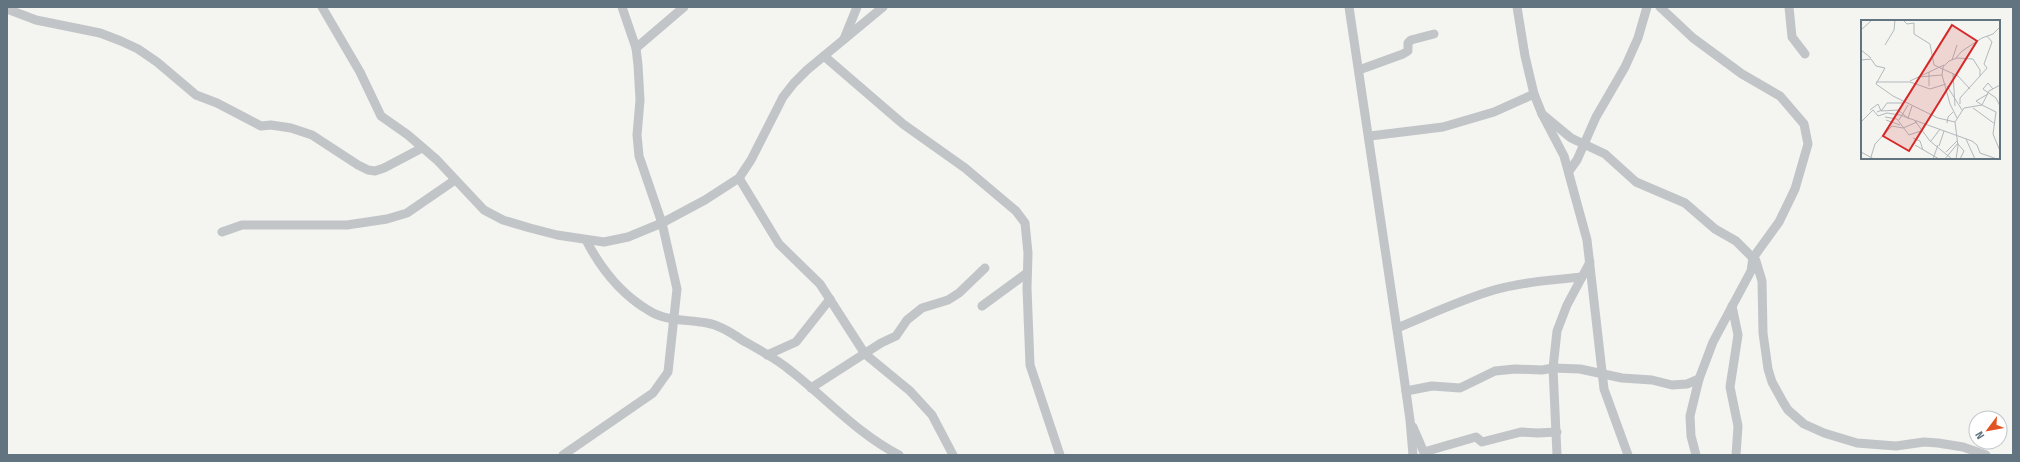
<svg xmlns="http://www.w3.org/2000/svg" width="2020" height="462" font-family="'Fira Sans Condensed',sans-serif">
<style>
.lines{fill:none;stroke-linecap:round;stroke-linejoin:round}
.minor{stroke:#c1c5c8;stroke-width:9}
.inset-road{fill:none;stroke:#b1b9bd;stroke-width:1}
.view{fill:#d62828;fill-opacity:0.15;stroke:#d62828;stroke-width:2}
.inset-edge{fill:none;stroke:#637481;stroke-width:2}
</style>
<rect width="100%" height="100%" fill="#f4f4f0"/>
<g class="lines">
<g class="minor">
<polyline points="322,7 360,72 381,116 408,135 437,160 484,210 503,220 530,228 557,235 604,242 628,237 662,223 705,200 739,178 751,160 783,97 794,83 807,70 883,7"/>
<polyline points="1349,7 1403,370 1410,420 1413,455"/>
<polyline points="1517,7 1525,56 1534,94 1542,114 1564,156 1587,240 1604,389 1628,455"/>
<polyline points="1660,7 1693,38 1742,74 1780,96 1804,124 1808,144 1795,189 1779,222 1753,258 1751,271 1713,342 1699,379 1690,416 1691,436 1696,455"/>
<polyline points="1789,7 1792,37 1805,54"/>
<polyline points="7,9 36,20 100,33 121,41 138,49 157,62 196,95 217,103 261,126 271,125 291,128 312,135 358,165 368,170 375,171 384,168 422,148"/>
<polyline points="844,39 857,7"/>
<polyline points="636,48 684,7"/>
<polyline points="824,56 903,124 965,168 1016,211 1025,223 1028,253 1027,288 1030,365 1060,455"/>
<polyline points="1359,70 1403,54 1408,51 1408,43 1411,40 1434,34"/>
<polyline points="1542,114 1571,138 1605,154 1636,182 1685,203 1715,229 1736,241 1756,261 1762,281 1763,333 1768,369 1772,382 1783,402 1788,410 1804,424 1824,433 1857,443 1896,446 1924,442 1938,443 1963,447 1986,455"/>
<polyline points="1370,136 1443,127 1494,112 1534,94"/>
<polyline points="1569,171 1577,160 1596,117 1625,67 1638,38 1647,7"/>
<polyline points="739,178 779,244 820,284 865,354 910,391 932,415 953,455"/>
<polyline points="222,232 242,225 347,225 387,219 407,213 455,180"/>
<path d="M 586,240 C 600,267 621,294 648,310 C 666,322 686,319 707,323 C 719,325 732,333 742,340 C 758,349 777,359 791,371 C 827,399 858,434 899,455"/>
<polyline points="982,306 1027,273"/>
<polyline points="1732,306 1738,335 1730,387 1738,426 1736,455"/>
<path d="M 1397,328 C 1429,315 1460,300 1494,290 C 1523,282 1552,280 1582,277"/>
<polyline points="767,355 796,342 830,299"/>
<polyline points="811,388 881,343 896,336 907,320 922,308 948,300 959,293 985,268"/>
<polyline points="1406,391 1432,386 1460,388 1495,371 1515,369 1542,370 1553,368 1580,369 1622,378 1652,380 1672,385 1687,384 1699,379"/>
<polyline points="1413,427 1425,455"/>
<polyline points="1424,452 1476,437 1482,442 1521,432 1538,433 1557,432"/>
<polyline points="563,455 653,393 668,372 677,289 662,223 639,156 637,135 640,100 638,65 636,48 622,7"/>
<polyline points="1557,455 1553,368 1557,331 1567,305 1590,262"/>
</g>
</g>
<g transform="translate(1861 20)">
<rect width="139" height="139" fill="#f4f4f0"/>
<path class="inset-road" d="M 42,0 L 46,4 L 53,3 L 53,14 L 69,24 L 73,45 L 97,56 L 109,69M 0,10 L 11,0M 24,25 L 33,10 L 34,0M 0,30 L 10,38M 94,39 L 101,31 L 121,18 L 132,14 L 139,7M 0,40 L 10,39 L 15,46 L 24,48 L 15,64 L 32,76 L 77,98 L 94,102M 91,40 L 96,25M 68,52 L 68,66M 92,54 L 94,86M 119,56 L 126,48 L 123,44 L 131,22 L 126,16M 57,57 L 81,55M 49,61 L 83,45M 15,62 L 49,62 L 69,69 L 85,64M 86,66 L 101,90M 132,69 L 127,63 L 122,69 L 135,78 L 139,86M 121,85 L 128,71 L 139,65M 121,85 L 115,81 L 127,74M 112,88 L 134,104M 9,90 L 17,84 L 20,91 L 37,90 L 48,99M 16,92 L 21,90 L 26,83 L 43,83M 24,97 L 36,99 L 48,115 L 60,111 L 64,104M 47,98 L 51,86M 96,98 L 89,84 L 81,55 L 82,47 L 88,41 L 96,38 L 112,39 L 119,50 L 119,56 L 99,78 L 99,84M 25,100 L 39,105M 38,100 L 47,85M 54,101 L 69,121 L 91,139M 0,102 L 12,90 L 17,96 L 26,93 L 39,95 L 111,121 L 116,125 L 119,133 L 136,139M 86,103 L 87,97 L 92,92M 52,118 L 59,121 L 62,130M 105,119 L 114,139M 70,121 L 79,109M 97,124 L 103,131 L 99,139M 54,125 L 78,139M 78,126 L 83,111M 0,132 L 13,139M 85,132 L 96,121M 10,137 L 14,124 L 31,106 L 42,108 L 56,102M 72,139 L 77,125M 84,139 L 97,123M 95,139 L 97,126 L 94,102 L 103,88 L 121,85 L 135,92 L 132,114 L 139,131"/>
<path class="view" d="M 91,5 L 116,21 L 48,131 L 22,116 Z"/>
<rect width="139" height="139" class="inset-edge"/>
</g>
<rect width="2020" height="462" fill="none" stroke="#637481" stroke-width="16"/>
<g transform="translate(1988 430) rotate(238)"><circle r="19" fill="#ffffff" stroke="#c1c7cd"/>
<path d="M0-3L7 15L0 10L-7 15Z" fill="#e15224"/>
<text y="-6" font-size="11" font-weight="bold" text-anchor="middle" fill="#637481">N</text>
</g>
</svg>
